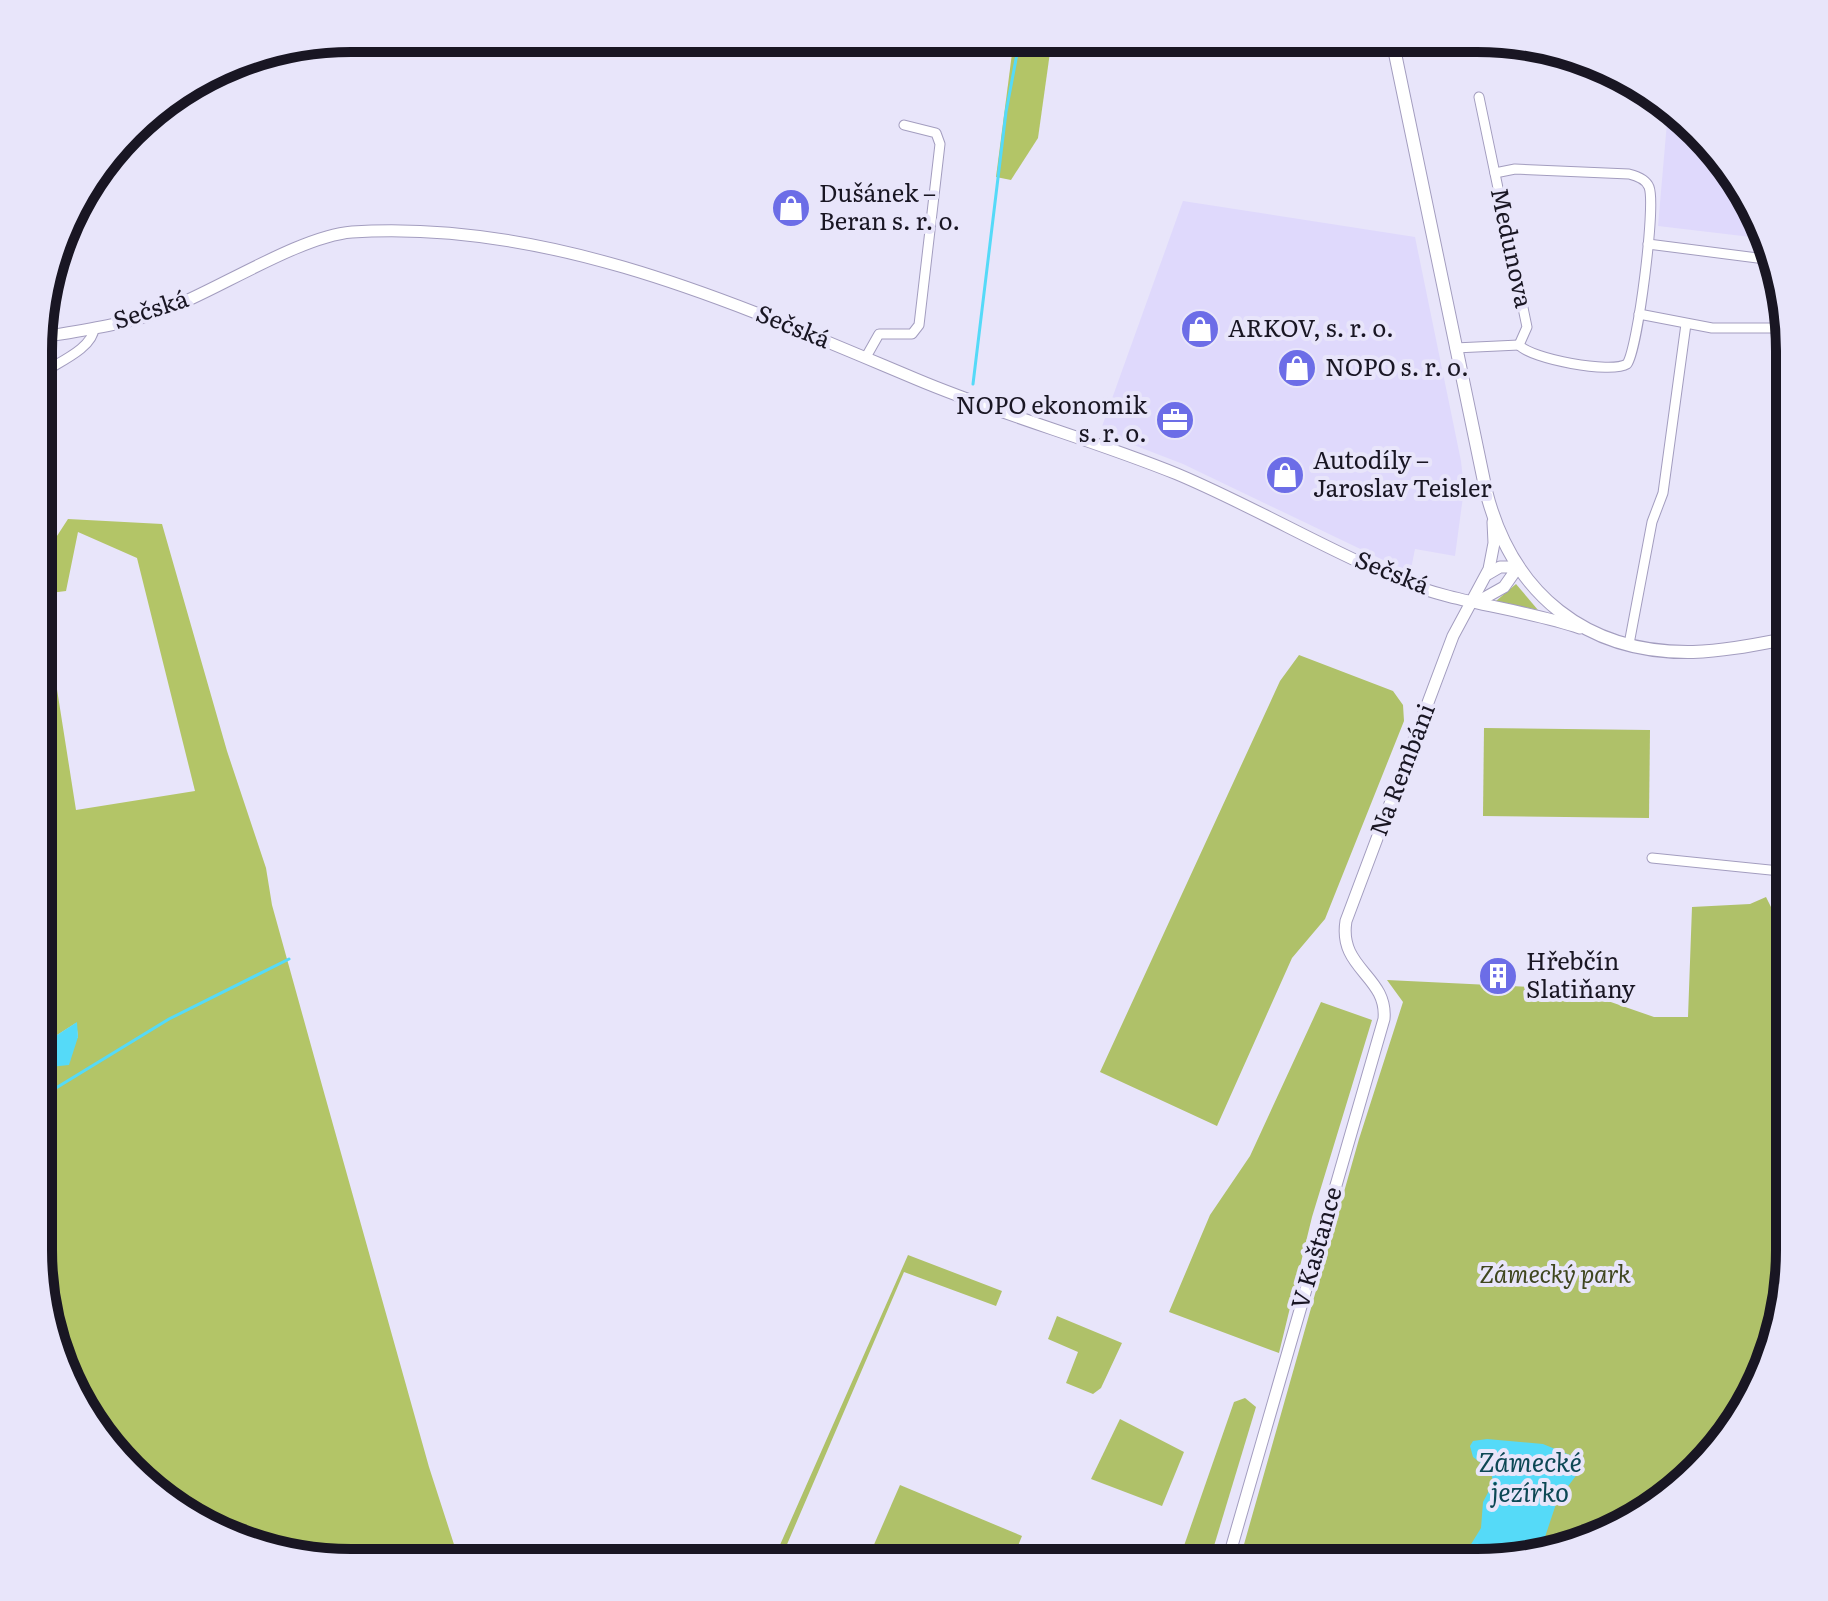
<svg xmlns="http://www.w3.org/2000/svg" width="1828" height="1601" font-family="Literata,serif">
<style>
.built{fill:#dfd9fc}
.green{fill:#afc169}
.forest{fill:#b3c567;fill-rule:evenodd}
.water{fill:#55daf8}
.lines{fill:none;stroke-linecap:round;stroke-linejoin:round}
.stream{stroke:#55daf8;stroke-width:3}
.minor-casing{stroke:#a39dbf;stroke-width:11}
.tertiary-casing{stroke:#a39dbf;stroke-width:13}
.secondary-casing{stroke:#a39dbf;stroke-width:14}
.minor{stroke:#fff;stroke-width:9}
.tertiary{stroke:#fff;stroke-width:11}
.secondary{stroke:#fff;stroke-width:12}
.labels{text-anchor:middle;stroke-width:8;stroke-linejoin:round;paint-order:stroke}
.poi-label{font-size:24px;fill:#191623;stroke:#e8e5fa;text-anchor:start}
.street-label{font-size:24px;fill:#191623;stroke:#e8e5fa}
.park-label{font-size:24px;font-style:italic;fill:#3f461f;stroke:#e8e5fa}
.water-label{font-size:26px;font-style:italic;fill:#0d4855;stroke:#e8e5fa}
.rim{fill:none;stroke:#191623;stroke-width:10}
</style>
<rect width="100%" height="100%" fill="#e8e5fa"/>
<g class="built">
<polygon points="1668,111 1712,144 1768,239 1658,226"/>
<polygon points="1183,201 1415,237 1461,461 1464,489 1455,556 1415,549 1411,569 1400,568 1183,464 1100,432"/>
</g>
<g class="green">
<polygon points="1516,584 1538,610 1496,601"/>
<polygon points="1299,655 1393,691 1403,705 1404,721 1325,919 1292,958 1217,1126 1100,1072 1280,681"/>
<polygon points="1484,728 1650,730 1649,818 1483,816"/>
<polygon points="1766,897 1771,907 1790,899 1790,1250 1766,1370 1684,1485 1597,1539 1497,1562 1239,1562 1359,1139 1403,1002 1387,980 1573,989 1573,1000 1605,1000 1654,1017 1688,1017 1692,907 1750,904"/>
<polygon points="1321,1002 1372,1020 1312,1217 1279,1353 1169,1312 1210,1215 1250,1156"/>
<polygon points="908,1255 1002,1291 996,1306 904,1272 779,1563 772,1563"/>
<polygon points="1057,1316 1122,1343 1101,1388 1093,1394 1066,1383 1078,1352 1048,1339"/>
<polygon points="1245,1398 1256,1407 1214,1546 1206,1563 1178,1563 1234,1402"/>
<polygon points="1120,1419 1184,1452 1162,1506 1091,1479"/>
<polygon points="900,1485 1022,1536 1011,1563 866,1563"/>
<polygon points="620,1544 681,1563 612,1563"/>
</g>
<g class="forest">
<polygon points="1014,38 1052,38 1038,138 1011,180 996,177"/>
<path d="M 68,519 L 162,524 L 227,751 L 266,868 L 272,905 L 325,1096 L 429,1467 L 460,1563 L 351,1563 L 213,1531 L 116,1457 L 62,1370 L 39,1270 L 40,1068 L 50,1069 L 78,1037 L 76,1023 L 40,1046 L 42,559 ZM 78,532 L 137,558 L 195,791 L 76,810 L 42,594 L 66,591 Z"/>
</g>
<g class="water">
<polygon points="77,1022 78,1037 69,1065 40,1068 40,1046"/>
<polygon points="1487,1439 1543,1444 1572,1456 1578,1473 1557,1501 1545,1537 1534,1550 1497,1562 1465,1562 1465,1554 1481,1528 1483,1502 1493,1483 1491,1471 1473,1457 1470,1446 1473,1441"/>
</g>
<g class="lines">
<g class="stream">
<polyline points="973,384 1006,112 1020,38"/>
<polyline points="40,1088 51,1091 169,1019 289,959"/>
</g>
<defs>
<g id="minor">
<polyline points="1479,97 1527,327 1519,345"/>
<path d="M 1495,173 L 1515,169 L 1629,174 C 1637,176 1646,179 1649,187 C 1656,205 1638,348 1627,364 C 1611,374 1531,359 1519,345"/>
<polyline points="1648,244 1773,260"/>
<polyline points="52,268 59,269"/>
<polyline points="1639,314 1712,328 1789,328"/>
<polyline points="1778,328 1781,295"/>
<polyline points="1455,348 1519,345"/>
<polyline points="866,357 879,334 912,334 919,325 940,144 936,133 904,125"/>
<path d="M 44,372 C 59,362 93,348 94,328"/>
<polyline points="1629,644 1652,522 1663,493 1686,324"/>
<polyline points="1652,858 1790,872"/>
</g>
<g id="tertiary">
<path d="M 44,337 C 84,330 125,324 163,311 C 216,291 300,236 352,232 C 550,219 737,304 916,379 C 1001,415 1091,439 1177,474 C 1253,506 1323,548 1399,580 C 1456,604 1521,608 1580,628"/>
<polyline points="1479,601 1504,587 1518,567 1500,567 1488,574"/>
<path d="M 1227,1563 L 1384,1019 C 1388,976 1338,969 1346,921 L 1453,636 L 1489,569 L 1494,543 L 1493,522"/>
</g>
<path id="secondary" d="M 1392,39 L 1486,491 C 1512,594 1586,654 1693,652 C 1726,651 1758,644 1790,638"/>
</defs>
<use href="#minor" class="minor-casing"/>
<use href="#tertiary" class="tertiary-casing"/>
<use href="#secondary" class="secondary-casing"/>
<use href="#minor" class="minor"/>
<use href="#tertiary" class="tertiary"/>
<use href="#secondary" class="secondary"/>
</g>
<defs>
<symbol id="shop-disc" viewBox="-11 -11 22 22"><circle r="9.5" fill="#6c6de7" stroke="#e8e5fa"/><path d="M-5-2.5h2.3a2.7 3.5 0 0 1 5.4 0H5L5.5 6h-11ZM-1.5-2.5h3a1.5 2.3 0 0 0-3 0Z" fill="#fff"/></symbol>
<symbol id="office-disc" viewBox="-11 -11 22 22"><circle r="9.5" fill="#6c6de7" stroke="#e8e5fa"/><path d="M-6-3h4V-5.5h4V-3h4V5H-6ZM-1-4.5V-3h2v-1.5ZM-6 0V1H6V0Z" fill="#fff"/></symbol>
<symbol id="building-disc" viewBox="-11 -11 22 22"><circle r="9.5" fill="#6c6de7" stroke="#e8e5fa"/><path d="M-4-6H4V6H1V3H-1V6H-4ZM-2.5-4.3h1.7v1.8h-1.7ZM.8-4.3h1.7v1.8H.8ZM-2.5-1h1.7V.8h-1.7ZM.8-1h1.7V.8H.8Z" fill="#fff"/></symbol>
</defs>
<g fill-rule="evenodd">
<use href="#shop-disc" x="769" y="186" width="44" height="44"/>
<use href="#shop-disc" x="1178" y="307" width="44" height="44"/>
<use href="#shop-disc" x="1275" y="346" width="44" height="44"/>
<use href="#office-disc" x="1153" y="398" width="44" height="44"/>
<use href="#shop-disc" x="1263" y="453" width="44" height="44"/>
<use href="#building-disc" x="1476" y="954" width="44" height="44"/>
</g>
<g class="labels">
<g class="poi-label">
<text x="819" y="202">Dušánek –<tspan x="819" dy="28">Beran s. r. o.</tspan></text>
<text x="1228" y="337">ARKOV, s. r. o.</text>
<text x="1325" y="376">NOPO s. r. o.</text>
<text x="1147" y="414" text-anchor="end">NOPO ekonomik<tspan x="1147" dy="28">s. r. o.</tspan></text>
<text x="1313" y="469">Autodíly –<tspan x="1313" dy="28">Jaroslav Teisler</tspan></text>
<text x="1526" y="970">Hřebčín<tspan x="1526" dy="28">Slatiňany</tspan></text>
</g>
<g class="street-label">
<text transform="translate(1511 248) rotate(78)" y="8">Medunova</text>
<text transform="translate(151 310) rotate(-18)" y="8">Sečská</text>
<text transform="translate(793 327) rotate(22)" y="8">Sečská</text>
<text transform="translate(1392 573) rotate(22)" y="8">Sečská</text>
<text transform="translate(1403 770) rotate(-69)" y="8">Na Rembáni</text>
<text transform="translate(1317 1248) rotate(-74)" y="8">V Kaštance</text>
</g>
<g class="park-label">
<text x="1555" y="1283">Zámecký park</text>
</g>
<g class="water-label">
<text x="1530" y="1472">Zámecké<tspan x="1530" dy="30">jezírko</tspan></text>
</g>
</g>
<path d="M0 0H1828V1601H0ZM351 52H1477A299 299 0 0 1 1776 351V1250A299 299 0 0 1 1477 1549H351A299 299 0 0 1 52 1250V351A299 299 0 0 1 351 52Z" fill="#e8e5fa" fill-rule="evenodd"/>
<path class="rim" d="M351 52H1477A299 299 0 0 1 1776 351V1250A299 299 0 0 1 1477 1549H351A299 299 0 0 1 52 1250V351A299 299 0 0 1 351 52Z"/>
</svg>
